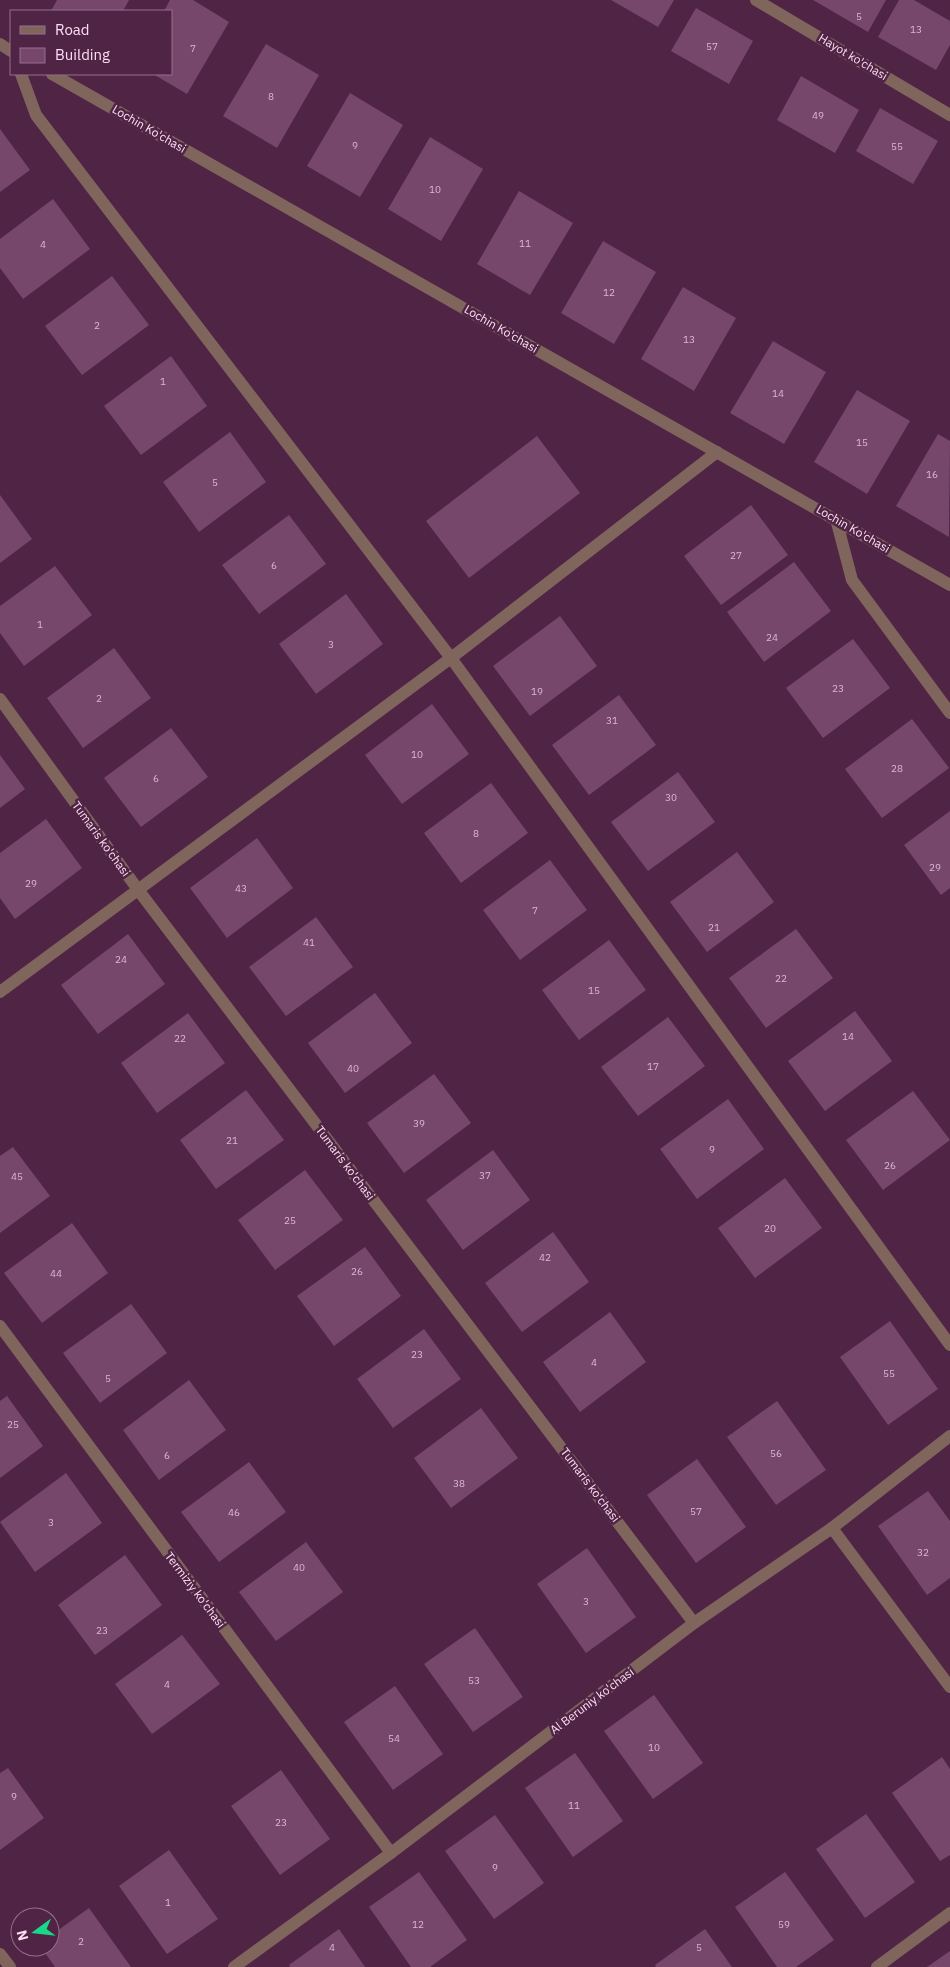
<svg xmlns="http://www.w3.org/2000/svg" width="950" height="1967" font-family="'IBM Plex Sans',sans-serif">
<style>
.building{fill:#76476a}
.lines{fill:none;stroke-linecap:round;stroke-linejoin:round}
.minor{stroke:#80655d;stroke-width:12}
.labels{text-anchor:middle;stroke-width:5;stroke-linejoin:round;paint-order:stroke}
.number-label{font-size:10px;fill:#dab8d0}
.street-label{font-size:12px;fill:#fbdef2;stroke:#502445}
</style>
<rect width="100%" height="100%" fill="#502445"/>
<g class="building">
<polygon points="57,0 129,0 123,11 51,11"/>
<polygon points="170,0 193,0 229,22 187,94 153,74 171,74 171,11 164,11"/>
<polygon points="611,0 674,0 658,27"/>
<polygon points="813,0 886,0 868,32"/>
<polygon points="899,0 914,0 950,21 950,45 936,70 878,37"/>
<polygon points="696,8 753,41 729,84 671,51"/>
<polygon points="266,44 319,75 277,148 223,116"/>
<polygon points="801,76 859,110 835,153 777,120"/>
<polygon points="350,93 403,125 360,197 307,166"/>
<polygon points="880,108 938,141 913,184 856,151"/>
<polygon points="0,129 30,170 0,192"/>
<polygon points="430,137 483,169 441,241 388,209"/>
<polygon points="519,191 573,223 530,295 477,264"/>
<polygon points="53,199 90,249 23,299 0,268 0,239"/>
<polygon points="603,241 656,272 614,344 561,313"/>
<polygon points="112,276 149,325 82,375 45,326"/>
<polygon points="683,287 736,318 694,391 641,359"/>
<polygon points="773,341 826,372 784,444 730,413"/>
<polygon points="171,356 207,406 141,455 104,406"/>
<polygon points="857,390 910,421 867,494 814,462"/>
<polygon points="230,432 266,482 199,532 163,482"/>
<polygon points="938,434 950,441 949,537 896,506"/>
<polygon points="537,436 580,493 469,578 426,521"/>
<polygon points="0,495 32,539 0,563"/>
<polygon points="751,505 788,555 721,605 684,556"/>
<polygon points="289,515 326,564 259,614 222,565"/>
<polygon points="794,562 831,611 764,662 727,612"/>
<polygon points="55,566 92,615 24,666 0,633 0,606"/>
<polygon points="346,594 383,644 316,694 279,644"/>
<polygon points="560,616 597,666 530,716 493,666"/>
<polygon points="853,639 890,688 823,738 786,688"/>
<polygon points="114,648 151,698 83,748 47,698"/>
<polygon points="619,695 656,745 589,795 552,745"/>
<polygon points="432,704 469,754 402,804 365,755"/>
<polygon points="912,719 949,768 882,818 845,769"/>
<polygon points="171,728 208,777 141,827 104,778"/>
<polygon points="0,755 25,789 0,808"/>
<polygon points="678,772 715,822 648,871 611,822"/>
<polygon points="491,783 528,833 461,883 424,833"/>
<polygon points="950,811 950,888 941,895 904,845"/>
<polygon points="46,819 82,868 15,919 0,898 0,853"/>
<polygon points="257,838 293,888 227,938 190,888"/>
<polygon points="737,852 774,902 707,952 670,902"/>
<polygon points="550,860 587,910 520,960 483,910"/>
<polygon points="316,917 353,967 286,1016 249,967"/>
<polygon points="796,929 833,978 766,1028 729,978"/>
<polygon points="128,934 165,984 98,1034 61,985"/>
<polygon points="609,940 646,990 579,1040 542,990"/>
<polygon points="375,993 412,1043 345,1093 308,1043"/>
<polygon points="855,1011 892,1061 825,1111 788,1061"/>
<polygon points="188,1013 225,1063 157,1113 121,1063"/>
<polygon points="668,1017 705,1066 638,1116 601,1067"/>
<polygon points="434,1074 471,1123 404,1173 367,1123"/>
<polygon points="246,1090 284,1140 216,1189 180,1140"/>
<polygon points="913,1091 950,1140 883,1190 846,1140"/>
<polygon points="728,1099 764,1149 697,1199 660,1149"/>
<polygon points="13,1147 50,1196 0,1233 0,1156"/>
<polygon points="493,1150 530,1200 463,1250 426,1200"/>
<polygon points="305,1170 343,1220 275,1270 238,1220"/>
<polygon points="785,1178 822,1228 755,1278 718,1228"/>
<polygon points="72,1223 108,1273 42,1323 4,1273"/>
<polygon points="553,1232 589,1282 522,1332 485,1283"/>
<polygon points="365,1247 401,1296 334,1346 297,1296"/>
<polygon points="131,1304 167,1353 100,1403 63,1353"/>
<polygon points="610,1312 646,1362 580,1412 543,1362"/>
<polygon points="890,1321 938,1389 888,1425 840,1357"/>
<polygon points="424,1329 461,1379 393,1428 357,1379"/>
<polygon points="189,1380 226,1430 159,1480 123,1430"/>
<polygon points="7,1396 43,1446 0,1478 0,1401"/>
<polygon points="777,1401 826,1470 776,1505 727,1437"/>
<polygon points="481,1408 518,1458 451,1508 414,1458"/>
<polygon points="697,1459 746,1527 696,1563 647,1495"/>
<polygon points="249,1462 286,1512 219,1562 181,1512"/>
<polygon points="66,1473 102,1523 35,1572 0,1522"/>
<polygon points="928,1491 950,1521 950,1578 927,1595 878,1526"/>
<polygon points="306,1542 343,1592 276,1641 239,1592"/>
<polygon points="587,1548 636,1617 586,1653 537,1584"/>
<polygon points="125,1555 162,1605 95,1655 58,1605"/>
<polygon points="475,1628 523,1697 473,1732 424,1664"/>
<polygon points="182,1635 220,1684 152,1734 115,1684"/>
<polygon points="395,1686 443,1754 393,1790 344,1722"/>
<polygon points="654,1695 703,1763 653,1799 604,1731"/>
<polygon points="575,1753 623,1821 573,1857 525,1788"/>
<polygon points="942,1757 950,1769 950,1855 940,1861 892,1793"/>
<polygon points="8,1768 44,1818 0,1850 0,1773"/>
<polygon points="281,1770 330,1839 280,1875 231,1806"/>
<polygon points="866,1814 915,1882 865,1918 816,1849"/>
<polygon points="495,1815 544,1883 494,1919 445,1851"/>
<polygon points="169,1850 218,1919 167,1954 119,1886"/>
<polygon points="419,1872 467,1940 430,1967 411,1967 369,1907"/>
<polygon points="785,1872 834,1940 796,1967 777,1967 735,1907"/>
<polygon points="89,1908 131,1967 55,1967 41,1947 50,1947 50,1936"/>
<polygon points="339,1929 365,1967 290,1967 289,1965"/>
<polygon points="705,1929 732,1967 656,1967 655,1965"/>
<polygon points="950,1951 950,1967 927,1967"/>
</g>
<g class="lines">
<g class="minor">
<polyline points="756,0 950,115"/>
<polyline points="0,44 11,51"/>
<polyline points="21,74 36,115 451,658 950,1345"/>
<polyline points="52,74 950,585"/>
<polyline points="836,519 852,580 950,713"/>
<polyline points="0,699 139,891 694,1623"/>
<polyline points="0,992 451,658 717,452"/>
<polyline points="0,1326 391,1853"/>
<polyline points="832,1528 950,1687"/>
<polyline points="0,1954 10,1967"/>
<polyline points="234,1967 391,1853 694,1623 832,1528 950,1436"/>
<polyline points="877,1967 950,1913"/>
</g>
</g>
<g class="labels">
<g class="number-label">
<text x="859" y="20">5</text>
<text x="916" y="33">13</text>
<text x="712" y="50">57</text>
<text x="193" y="52">7</text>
<text x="271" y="100">8</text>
<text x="818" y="119">49</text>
<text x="355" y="149">9</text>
<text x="897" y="150">55</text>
<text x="435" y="193">10</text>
<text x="525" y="247">11</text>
<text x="43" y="248">4</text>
<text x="609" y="296">12</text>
<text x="97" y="329">2</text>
<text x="689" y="343">13</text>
<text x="163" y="385">1</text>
<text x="778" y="397">14</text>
<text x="862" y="446">15</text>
<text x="932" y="478">16</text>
<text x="215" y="486">5</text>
<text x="736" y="559">27</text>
<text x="274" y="569">6</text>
<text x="40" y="628">1</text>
<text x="772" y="641">24</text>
<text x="331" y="648">3</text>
<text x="838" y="692">23</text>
<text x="537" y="695">19</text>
<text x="99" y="702">2</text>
<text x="612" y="724">31</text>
<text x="417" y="758">10</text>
<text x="897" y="772">28</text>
<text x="156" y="782">6</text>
<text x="671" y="801">30</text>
<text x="476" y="837">8</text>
<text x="935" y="871">29</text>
<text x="31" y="887">29</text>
<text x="241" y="892">43</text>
<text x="535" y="914">7</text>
<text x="714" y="931">21</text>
<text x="309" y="946">41</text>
<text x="121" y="963">24</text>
<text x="781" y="982">22</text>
<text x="594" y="994">15</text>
<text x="848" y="1040">14</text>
<text x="180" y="1042">22</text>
<text x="653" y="1070">17</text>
<text x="353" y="1072">40</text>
<text x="419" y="1127">39</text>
<text x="232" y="1144">21</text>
<text x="712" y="1153">9</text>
<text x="890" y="1169">26</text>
<text x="485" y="1179">37</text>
<text x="17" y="1180">45</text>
<text x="290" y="1224">25</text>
<text x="770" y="1232">20</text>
<text x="545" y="1261">42</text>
<text x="357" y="1275">26</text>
<text x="56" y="1277">44</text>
<text x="417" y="1358">23</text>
<text x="594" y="1366">4</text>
<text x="889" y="1377">55</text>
<text x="108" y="1382">5</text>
<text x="13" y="1428">25</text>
<text x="776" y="1457">56</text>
<text x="167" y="1459">6</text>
<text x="459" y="1487">38</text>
<text x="696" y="1515">57</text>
<text x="234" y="1516">46</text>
<text x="51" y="1526">3</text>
<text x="923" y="1556">32</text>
<text x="299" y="1571">40</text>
<text x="586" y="1605">3</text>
<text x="102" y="1634">23</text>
<text x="474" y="1684">53</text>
<text x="167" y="1688">4</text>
<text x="394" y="1742">54</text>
<text x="654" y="1751">10</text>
<text x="14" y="1800">9</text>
<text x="574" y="1809">11</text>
<text x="281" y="1826">23</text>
<text x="495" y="1871">9</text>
<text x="168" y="1906">1</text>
<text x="418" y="1928">12</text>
<text x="784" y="1928">59</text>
<text x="81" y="1945">2</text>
<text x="332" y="1951">4</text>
<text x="699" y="1951">5</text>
</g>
<g class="street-label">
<text transform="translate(853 57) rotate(31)" y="4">Hayot ko'chasi</text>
<text transform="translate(149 129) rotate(30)" y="4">Lochin Ko'chasi</text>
<text transform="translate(501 329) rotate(30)" y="4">Lochin Ko'chasi</text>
<text transform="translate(853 529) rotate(30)" y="4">Lochin Ko'chasi</text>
<text transform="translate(101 839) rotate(54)" y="4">Tumaris ko'chasi</text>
<text transform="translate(345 1163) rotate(53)" y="4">Tumaris ko'chasi</text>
<text transform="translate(590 1485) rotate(53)" y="4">Tumaris ko'chasi</text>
<text transform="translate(195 1590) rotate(53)" y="4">Termiziy ko'chasi</text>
<text transform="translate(592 1701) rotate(-37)" y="4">Al Beruniy ko'chasi</text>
</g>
</g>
<rect x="10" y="10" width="162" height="65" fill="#502445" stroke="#946e8a"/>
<rect x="20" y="26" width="25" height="8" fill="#80655d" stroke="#946e8a"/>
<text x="55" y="35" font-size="15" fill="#fbdef2">Road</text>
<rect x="20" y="48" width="25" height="15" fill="#76476a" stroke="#946e8a"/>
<text x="55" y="60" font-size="15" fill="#fbdef2">Building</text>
<g transform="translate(35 1932) rotate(255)"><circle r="24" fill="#502445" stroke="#946e8a"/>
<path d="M0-4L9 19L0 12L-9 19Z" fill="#19d989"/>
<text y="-8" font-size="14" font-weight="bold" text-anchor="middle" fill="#fbdef2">N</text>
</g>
</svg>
